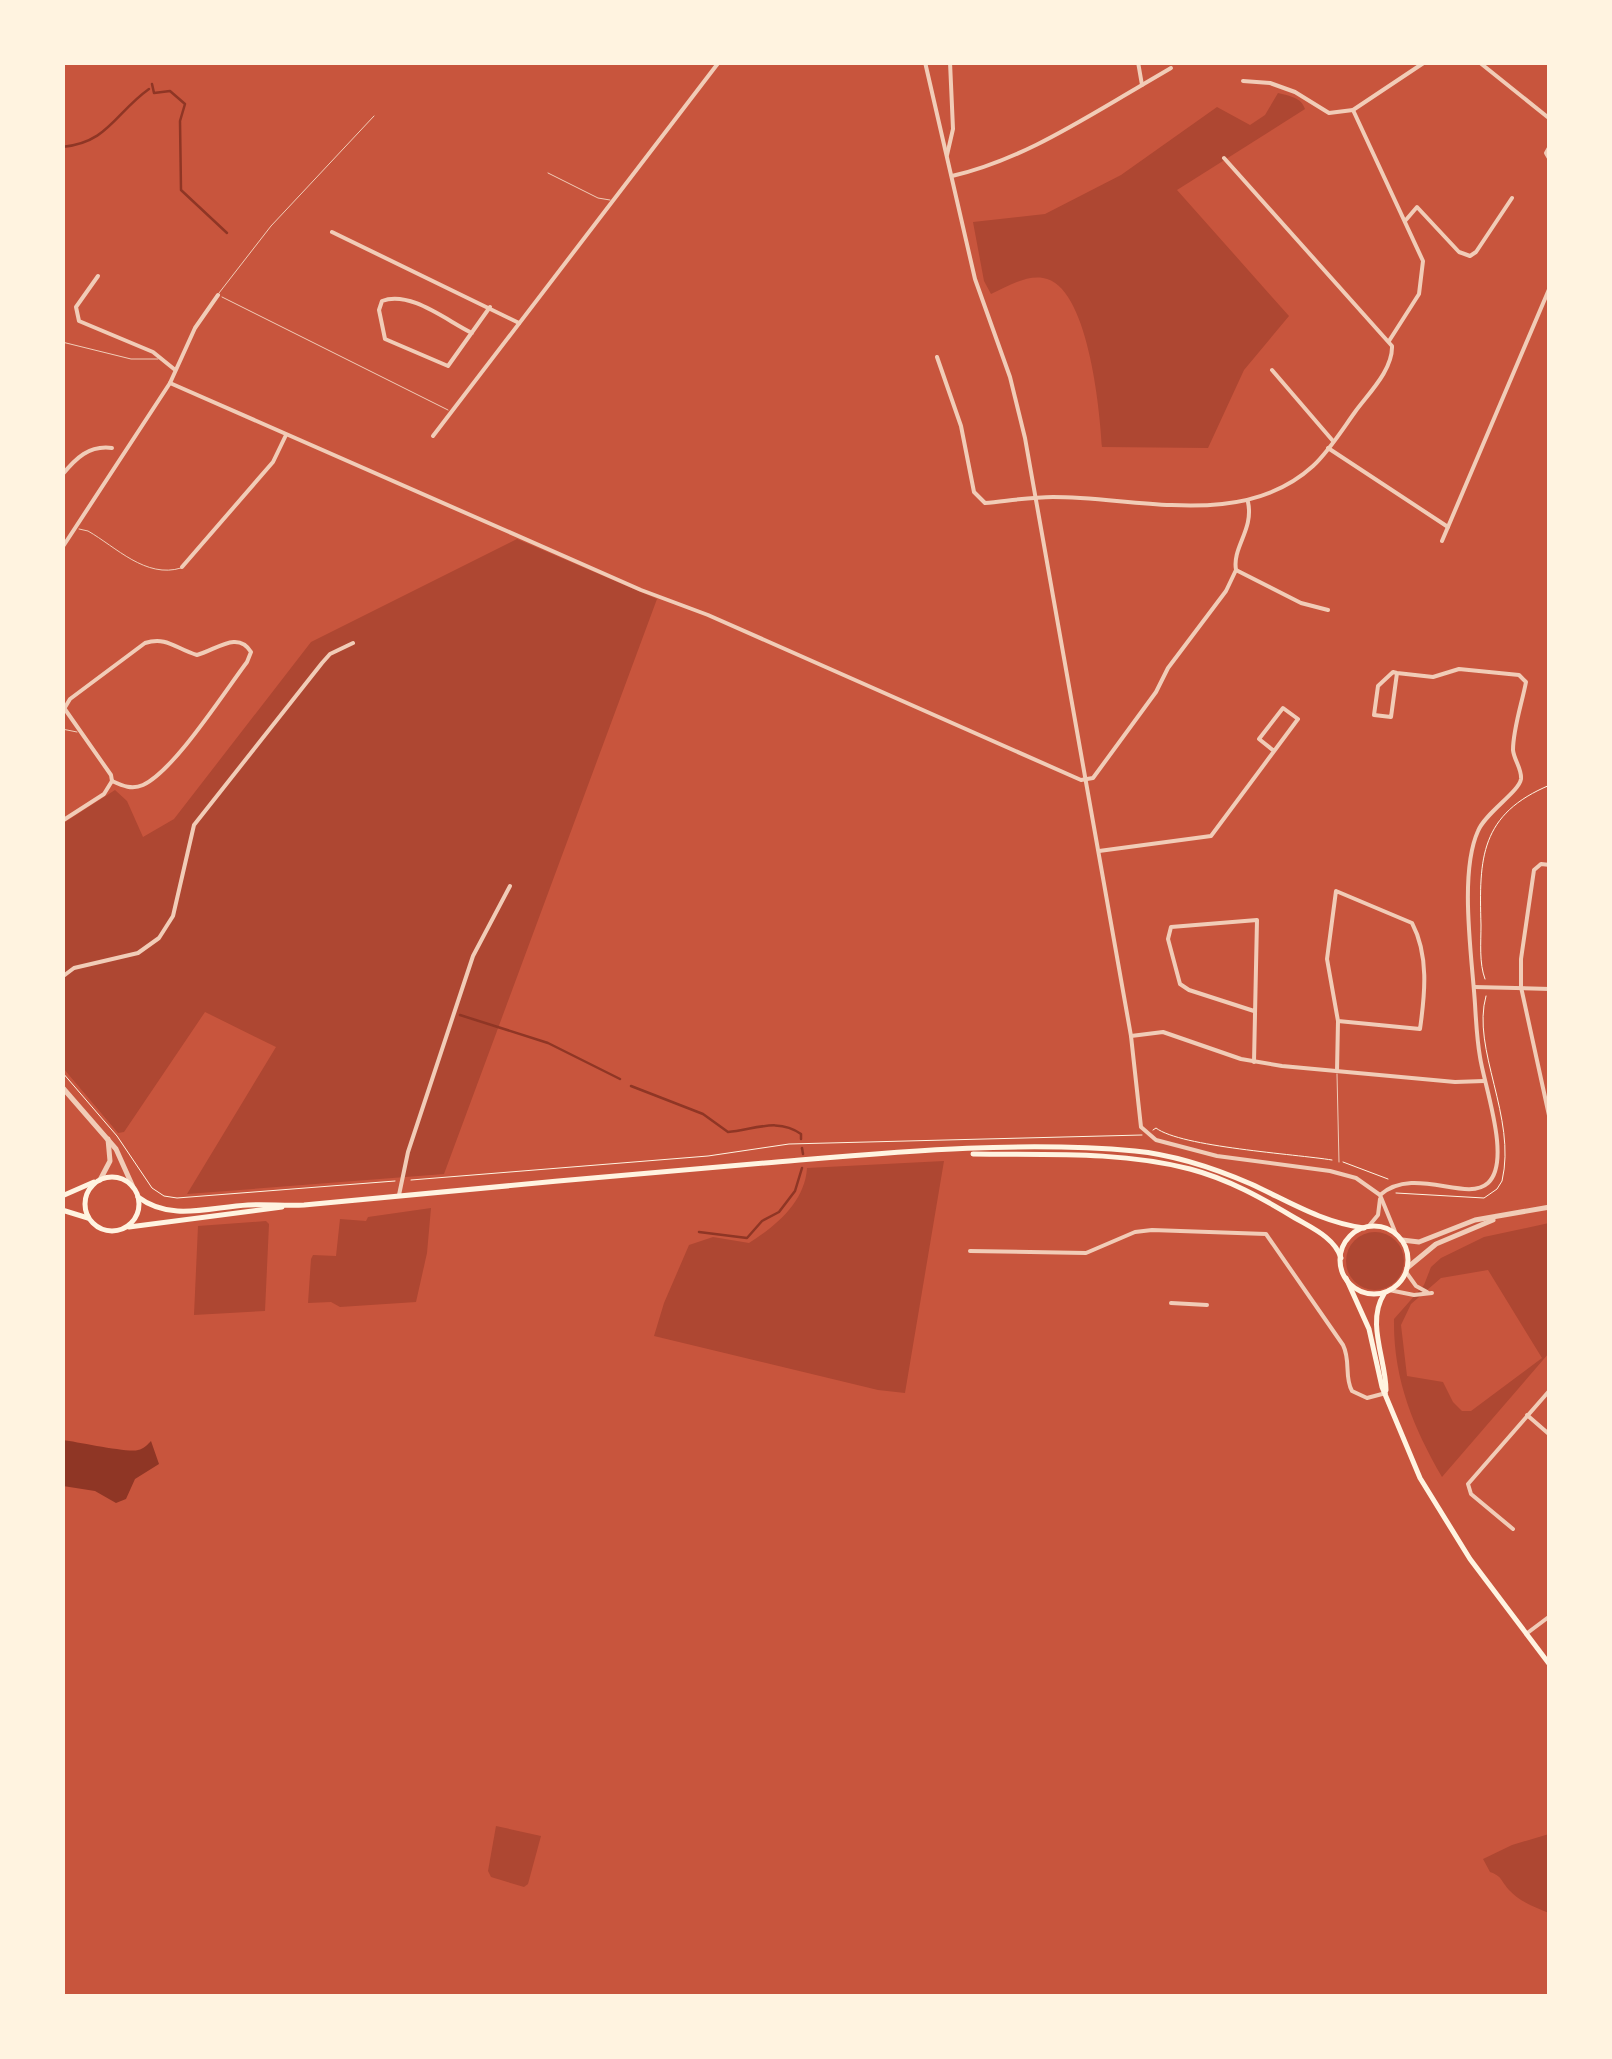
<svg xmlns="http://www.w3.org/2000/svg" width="1612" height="2059" font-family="'IBM Plex Sans',sans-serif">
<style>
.green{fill:#ae4732;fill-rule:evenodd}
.water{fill:#8f3625}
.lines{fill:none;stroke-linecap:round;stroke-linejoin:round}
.stream{stroke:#8f3625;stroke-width:2.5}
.path{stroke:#fff3e0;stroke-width:1}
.service{stroke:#f1ccb7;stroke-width:1}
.minor{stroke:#f1ccb7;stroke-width:4}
.tertiary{stroke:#f1ccb7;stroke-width:5}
.secondary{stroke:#fff3e0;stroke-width:5}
</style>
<rect width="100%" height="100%" fill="#c8553d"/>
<g class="green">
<path d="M 1278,93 C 1289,96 1301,97 1305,109 L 1177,190 L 1289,316 L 1244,370 L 1208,448 L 1102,447 C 1100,410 1088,284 1043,278 C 1026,275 1006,287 991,294 L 984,281 L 973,222 L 1045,214 L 1121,175 L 1217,107 L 1250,125 L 1265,115 Z"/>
<polygon points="517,539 657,599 444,1174 187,1194 276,1047 205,1012 124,1132 118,1133 63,1068 62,824 115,790 127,801 143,837 174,819 311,642"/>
<path d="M 944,1161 L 905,1393 L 878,1390 L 654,1336 L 664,1303 L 689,1245 L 713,1237 L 749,1243 C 776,1226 805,1202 807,1168 Z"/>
<polygon points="431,1208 427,1253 416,1302 340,1307 331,1302 308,1303 311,1259 313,1255 336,1256 340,1219 366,1221 368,1217"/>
<polygon points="266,1221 269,1224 265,1311 194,1315 198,1226"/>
<path d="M 1549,1223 L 1549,1353 L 1442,1477 C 1413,1427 1393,1378 1394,1319 L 1424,1285 L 1431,1267 L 1441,1258 L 1484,1237 ZM 1488,1270 L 1542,1358 L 1471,1411 L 1462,1411 L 1453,1402 L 1443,1382 L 1407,1376 L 1401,1325 L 1411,1304 L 1441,1278 Z"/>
<circle cx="1375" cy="1261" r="29"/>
<polygon points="496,1826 541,1836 528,1884 524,1887 491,1877 488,1871"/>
<path d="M 1549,1834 L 1550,1913 L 1549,1913 C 1535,1907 1520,1902 1509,1890 C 1501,1881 1502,1876 1490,1872 L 1483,1859 L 1512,1845 Z"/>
</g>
<path class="water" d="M 63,1440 C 78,1442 128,1453 138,1450 C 144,1449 148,1444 151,1441 L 159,1464 L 135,1479 L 126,1499 L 116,1503 L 95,1491 L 63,1486 Z"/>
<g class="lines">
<g class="stream">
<polyline points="152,84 154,93 170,91 185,104 180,121 181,190 227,233"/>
<path d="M 62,147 C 108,143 115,113 149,89"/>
<polyline points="460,1015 548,1043 620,1079"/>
<path d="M 631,1086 L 703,1114 L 728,1132 C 753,1130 778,1117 801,1134 L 801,1139"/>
<polyline points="802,1148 803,1154"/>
<polyline points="699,1232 747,1238 762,1221 779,1212 795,1191 802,1168"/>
</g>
<g class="path">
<path d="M 1485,979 C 1479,963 1481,943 1481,925 C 1479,858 1480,814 1550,785"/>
<polyline points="62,1072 117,1136 152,1188 164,1196 177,1198 395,1181"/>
<path d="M 1153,1130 L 1156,1128 C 1181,1147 1295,1154 1332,1160"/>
<polyline points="1343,1162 1388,1179"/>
<polyline points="411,1180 708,1156 789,1144 1142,1135"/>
<path d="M 1396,1193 L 1484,1198 L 1497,1189 L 1502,1181 C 1517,1117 1471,1049 1486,996"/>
</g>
<g class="service">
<polyline points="548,173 598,198 610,200"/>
<polyline points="219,293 271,226 374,116"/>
<polyline points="222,297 448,410"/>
<polyline points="62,342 131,359 158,359"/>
<path d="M 79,529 L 88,531 C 116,547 146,579 181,568"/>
<polyline points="62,729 77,732"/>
<polyline points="1337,1074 1339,1162"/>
</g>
<g class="minor">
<polyline points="925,62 975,279 1010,377 1025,438 1131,1036 1141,1127 1156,1140 1217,1156 1330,1171 1356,1178 1380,1195 1396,1234"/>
<polyline points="1479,62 1550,119"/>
<polyline points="1243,81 1270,83 1295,92 1329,113 1353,110 1423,261 1419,294 1389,341"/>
<polyline points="1142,85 1171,68"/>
<polyline points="1353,110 1425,62"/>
<polyline points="1550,146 1546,153 1550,160"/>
<polyline points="947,155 953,129 950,62"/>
<path d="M 952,176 C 1020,160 1077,123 1137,88 L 1142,85 L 1138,62"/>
<polyline points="1405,221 1417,207 1459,252 1470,256 1476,252 1512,198"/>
<polyline points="332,232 519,323"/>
<polyline points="98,276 76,307 79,321 153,352 174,369"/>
<path d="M 472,333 C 447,321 410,290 382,301 L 379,310 L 385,339 L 448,366 L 490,307"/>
<path d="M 937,357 L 961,426 L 974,492 L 985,503 C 1007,501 1031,497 1053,497 C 1138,497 1243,530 1313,466 C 1329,451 1342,430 1355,412 C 1368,394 1393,370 1392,346 L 1224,158"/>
<polyline points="1272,370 1333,441"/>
<polyline points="170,383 641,590 708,615 1081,780 1093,778 1156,692 1168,668 1226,591 1236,570"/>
<polyline points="433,436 719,62"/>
<polyline points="1328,448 1448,527"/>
<path d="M 62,475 C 76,458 89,445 112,448"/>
<path d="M 1248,502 C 1254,530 1232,547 1236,570 L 1301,603 L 1328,610"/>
<polyline points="1442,541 1550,287"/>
<polyline points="62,548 170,383 195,328 218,295"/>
<polyline points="182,567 273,462 286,435"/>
<polyline points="62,705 111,775 112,781"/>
<path d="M 64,709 L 70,699 L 145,643 C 167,636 176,649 197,655 C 216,650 238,630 251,652 L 247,662 C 225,691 174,771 143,785 C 132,790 123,786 112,781"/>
<polyline points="62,821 104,794 112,781"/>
<polyline points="1099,851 1211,836 1298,719 1283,708 1259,739 1274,751"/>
<polyline points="1550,865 1541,864 1534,870 1521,959 1521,987 1550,1120"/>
<polyline points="62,977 74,968 138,953 159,938 173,916 194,825 322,663 330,654 353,643"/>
<polyline points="1474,987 1550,989"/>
<polyline points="1254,1011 1189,990 1180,984 1168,939 1171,927 1257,920 1254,1062"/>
<polyline points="1131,1036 1163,1032 1241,1059 1282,1066 1455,1082 1484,1081"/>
<path d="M 1337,1071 L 1338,1021 L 1327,959 L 1336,891 L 1412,923 C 1429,955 1425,994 1420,1029 L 1338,1021"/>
<polyline points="399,1195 408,1152 473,956 510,886"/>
<path d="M 1380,1195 C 1414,1165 1466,1203 1488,1183 C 1512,1161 1484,1085 1480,1057 C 1477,1040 1476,1022 1475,1004 C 1472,957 1459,873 1478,831 C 1485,813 1519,792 1521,779 C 1522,769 1514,760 1513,750 C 1513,729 1522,703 1526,682 L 1519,675 L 1459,669 L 1433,677 L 1397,673 L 1393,672 L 1378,686 L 1374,715 L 1391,717 L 1397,673"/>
<polyline points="1368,1227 1378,1215 1380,1199"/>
<path d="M 970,1251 L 1086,1253 L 1135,1232 L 1152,1230 L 1266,1234 L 1343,1345 C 1351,1361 1344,1377 1352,1391 L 1367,1398 L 1386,1393"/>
<polyline points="1406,1272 1416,1286 1427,1292"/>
<polyline points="1389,1290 1414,1295 1432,1293"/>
<polyline points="1171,1303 1207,1305"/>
<polyline points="1527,1415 1550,1435"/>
<polyline points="1513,1529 1471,1494 1468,1484 1550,1390"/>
<polyline points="1526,1634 1550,1616"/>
</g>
<g class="tertiary">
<polyline points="62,1087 116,1149 133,1187"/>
<polyline points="100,1180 110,1161 108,1139"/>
<polyline points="1402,1240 1419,1242 1475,1220 1550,1207"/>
<polyline points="1407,1268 1436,1244 1493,1220"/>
</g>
<g class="secondary">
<path d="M 973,1154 C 1045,1155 1120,1151 1190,1169 C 1228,1179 1262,1198 1295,1218 C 1312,1228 1335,1238 1341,1258"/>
<circle cx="112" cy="1204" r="27"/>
<polyline points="62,1196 94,1182"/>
<path d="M 138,1197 C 171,1222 210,1207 248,1205 C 267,1204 285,1206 304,1205 C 458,1190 611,1176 765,1163 C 886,1153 1013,1140 1135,1151 C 1176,1155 1214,1168 1251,1184 C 1290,1202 1321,1222 1364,1228"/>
<polyline points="62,1210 88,1218"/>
<circle cx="1374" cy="1260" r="34"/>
<polyline points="129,1227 282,1207"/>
<polyline points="1346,1278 1369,1329 1382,1387 1420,1478 1470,1559 1550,1665"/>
<path d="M 1384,1294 C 1366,1322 1386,1360 1386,1390"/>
</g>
</g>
<rect width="1612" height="2059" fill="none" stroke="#fff3e0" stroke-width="130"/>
</svg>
